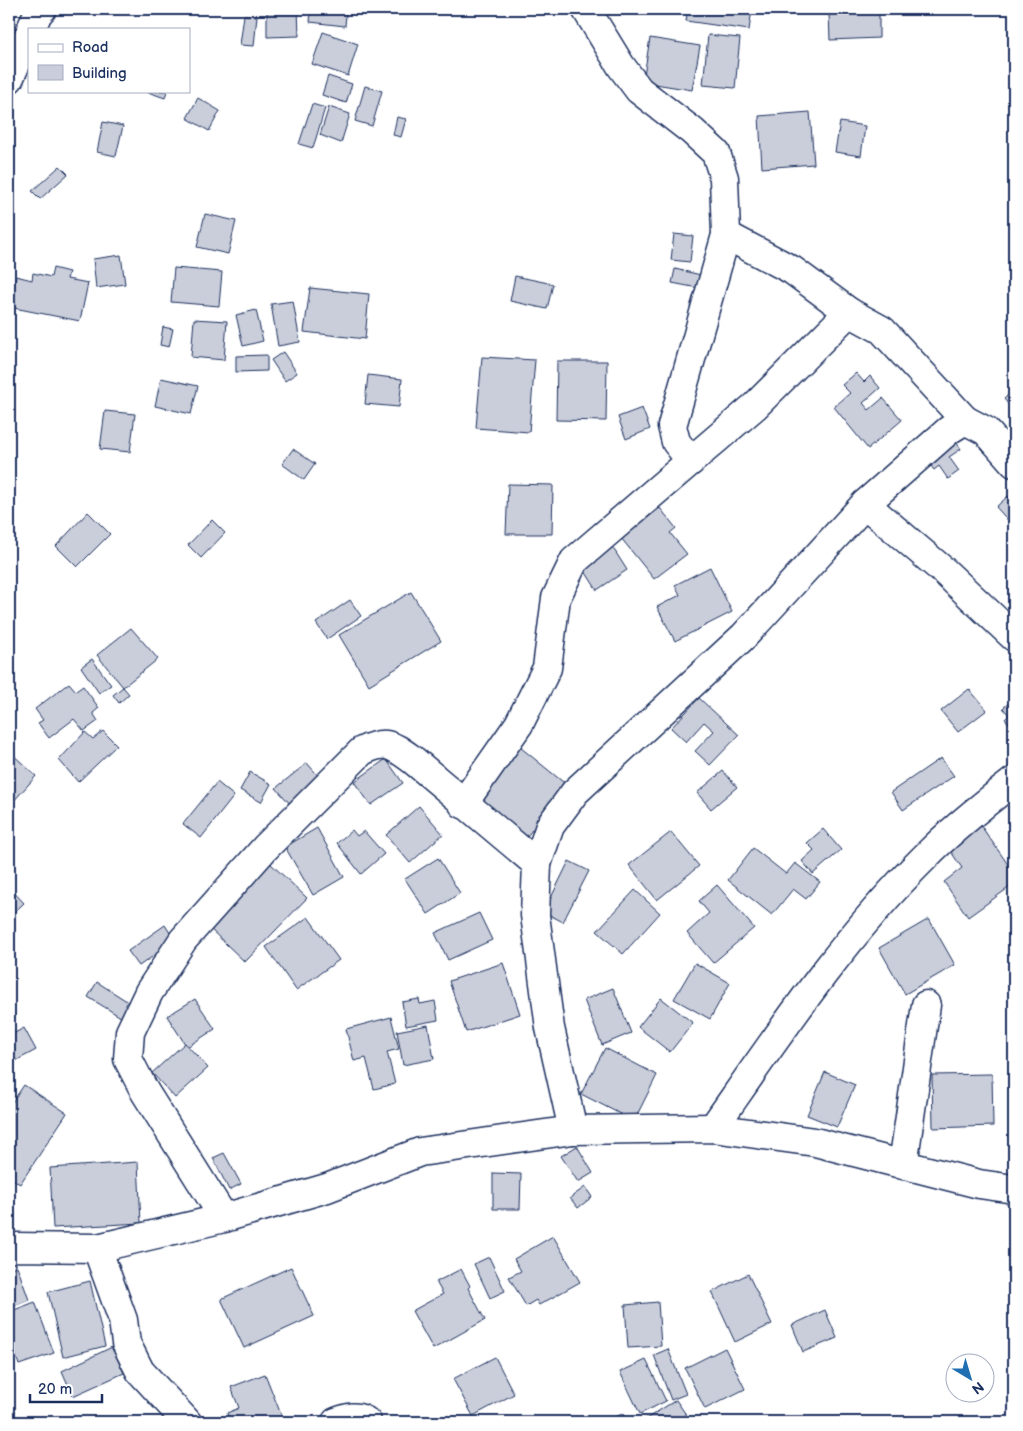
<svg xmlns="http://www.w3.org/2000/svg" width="1023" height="1431" font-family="'Balsamiq Sans',sans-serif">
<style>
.building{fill:#caceda;stroke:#1b2f5e}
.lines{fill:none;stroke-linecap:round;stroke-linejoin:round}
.minor-casing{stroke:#1b2f5e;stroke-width:31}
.minor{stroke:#fff;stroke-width:28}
</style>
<rect width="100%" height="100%" fill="#fff"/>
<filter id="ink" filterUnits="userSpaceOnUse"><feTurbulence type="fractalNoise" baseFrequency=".02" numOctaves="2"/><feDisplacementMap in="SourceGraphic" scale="10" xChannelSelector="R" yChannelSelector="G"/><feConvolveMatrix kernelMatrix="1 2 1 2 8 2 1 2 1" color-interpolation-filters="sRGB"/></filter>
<g filter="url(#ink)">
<g class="building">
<polygon points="267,9 298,9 299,36 267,37"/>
<polygon points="688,9 752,9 749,30 686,21"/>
<polygon points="311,10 346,14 345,26 310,22"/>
<polygon points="879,11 879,38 830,40 829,13"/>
<polygon points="244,15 257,16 254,46 240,45"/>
<polygon points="323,32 358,44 348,76 312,64"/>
<polygon points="708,35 740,38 735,88 703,85"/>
<polygon points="650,38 700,46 692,90 643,82"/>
<polygon points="328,76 352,84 346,103 322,95"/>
<polygon points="365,86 382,91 372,126 355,121"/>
<polygon points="145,91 167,91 165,98"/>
<polygon points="198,98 220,111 209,131 187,118"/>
<polygon points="312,104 325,108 313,148 299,144"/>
<polygon points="329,107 350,114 341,143 320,135"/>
<polygon points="810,112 814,164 762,168 759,116"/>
<polygon points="397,117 406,119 401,137 393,135"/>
<polygon points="103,122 123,126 116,156 97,152"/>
<polygon points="840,122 865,126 861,156 835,152"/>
<polygon points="60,166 68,174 40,199 32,191"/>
<polygon points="9,192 15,196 9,206"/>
<polygon points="205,214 236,221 228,254 197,247"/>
<polygon points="674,234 693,236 690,262 671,260"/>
<polygon points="121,255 125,284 96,288 93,259"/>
<polygon points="53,268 69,272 67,279 88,283 80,321 9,307 16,276 32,280 33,273 51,277"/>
<polygon points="174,268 222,272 219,306 171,302"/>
<polygon points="675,269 701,275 698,288 672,283"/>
<polygon points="515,276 553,284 547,309 510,301"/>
<polygon points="310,288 369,294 365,339 304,332"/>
<polygon points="293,301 300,342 278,346 271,304"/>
<polygon points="256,310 263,341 243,346 236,315"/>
<polygon points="194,319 227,321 224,360 191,357"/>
<polygon points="163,327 173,329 169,347 160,345"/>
<polygon points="283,352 297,373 285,381 271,360"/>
<polygon points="267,355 267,371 236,372 236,356"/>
<polygon points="482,357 535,360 529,432 476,428"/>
<polygon points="557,361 607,361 606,421 556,420"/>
<polygon points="856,373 864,382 870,376 880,388 863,403 869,410 883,398 902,420 868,449 834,407 850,393 842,385"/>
<polygon points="368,375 402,379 399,407 365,404"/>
<polygon points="161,378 198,386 191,414 155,406"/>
<polygon points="1014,389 1014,411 1004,399"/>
<polygon points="642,408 650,429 626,439 618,417"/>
<polygon points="105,411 135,414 130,452 100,449"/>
<polygon points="954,439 961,449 949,457 959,471 948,479 939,466 934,470 926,459"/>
<polygon points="293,449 315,464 304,480 282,464"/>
<polygon points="508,484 553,485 552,534 506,534"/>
<polygon points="1008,496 1014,503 1014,527 996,507"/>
<polygon points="660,508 676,528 670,533 687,554 654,579 621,538"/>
<polygon points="88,512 110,534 77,567 56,546"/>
<polygon points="212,520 225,533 201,558 188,545"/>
<polygon points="611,545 627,570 597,590 581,565"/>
<polygon points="710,567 732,612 675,641 657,607 680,595 675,585"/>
<polygon points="411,592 441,641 369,685 339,635"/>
<polygon points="350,600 361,616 327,639 316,623"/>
<polygon points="131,628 158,659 123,687 97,655"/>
<polygon points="92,659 111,685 99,693 81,667"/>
<polygon points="69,683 76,691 83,686 99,708 93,713 98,721 84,731 74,719 49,738 38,723 43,720 35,709"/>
<polygon points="123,687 129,694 119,703 113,695"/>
<polygon points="969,689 987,710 958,732 941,711"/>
<polygon points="1014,689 1014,739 1009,733 1014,729 1005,719 1009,715 1003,708 1012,700 1008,695"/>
<polygon points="699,698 739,735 710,765 695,751 714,731 704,722 686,742 671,728"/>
<polygon points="103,731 117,745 78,782 59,760 85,732 93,739"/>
<polygon points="515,743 568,786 523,841 470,798"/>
<polygon points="9,751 36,776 12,803 9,800"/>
<polygon points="941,758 954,776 903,810 891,792"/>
<polygon points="386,759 403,783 371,805 354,782"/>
<polygon points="307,763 321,779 290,804 276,788"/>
<polygon points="723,771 737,787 711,809 697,793"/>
<polygon points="250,772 271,784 261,802 240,790"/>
<polygon points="217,782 234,796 201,838 183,824"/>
<polygon points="419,806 443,834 410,863 386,835"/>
<polygon points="979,823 1014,873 1014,884 968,917 944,882 962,868 947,846"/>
<polygon points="317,828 344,877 313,895 285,847"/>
<polygon points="823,829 841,850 813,874 802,861 814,850 807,843"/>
<polygon points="352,830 357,836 364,831 384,854 361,874 337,843"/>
<polygon points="671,832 699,866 657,900 629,865"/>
<polygon points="753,848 786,874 795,863 820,882 806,899 793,889 772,915 728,880"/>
<polygon points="438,858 460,893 428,914 405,879"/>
<polygon points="569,861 589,871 563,922 544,912"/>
<polygon points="269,862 307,898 245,962 207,926"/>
<polygon points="717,885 754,928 713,963 687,933 709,913 699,901"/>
<polygon points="9,887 24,903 9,917"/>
<polygon points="635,890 660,913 623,954 597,931"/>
<polygon points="479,913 492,940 448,960 435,933"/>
<polygon points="308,917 339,960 296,990 266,947"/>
<polygon points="929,919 955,965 905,994 879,948"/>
<polygon points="165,925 175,941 139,966 128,951"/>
<polygon points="503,963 520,1014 466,1032 449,981"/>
<polygon points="695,963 730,983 710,1019 674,999"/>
<polygon points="97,982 133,1005 124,1019 88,997"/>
<polygon points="613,988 631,1033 602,1045 584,1000"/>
<polygon points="661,998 693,1023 670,1052 638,1027"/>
<polygon points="195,999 215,1029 187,1047 167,1016"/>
<polygon points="419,999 420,1004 435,1001 438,1020 406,1026 402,1002"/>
<polygon points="391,1017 399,1049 387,1052 395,1084 374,1089 366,1058 354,1061 346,1029"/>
<polygon points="428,1025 434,1059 403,1065 397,1031"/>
<polygon points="24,1028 36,1050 10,1064 9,1036"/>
<polygon points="185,1043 208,1068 175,1098 152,1073"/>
<polygon points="605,1048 657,1075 634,1121 581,1094"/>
<polygon points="825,1072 855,1085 837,1127 807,1115"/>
<polygon points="992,1074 993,1126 933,1128 932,1075"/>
<polygon points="24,1085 67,1113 20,1184 9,1177 9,1107"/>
<polygon points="577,1146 593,1173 578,1182 561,1156"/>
<polygon points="224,1153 241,1184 229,1190 213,1158"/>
<polygon points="138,1162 141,1223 53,1228 50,1168"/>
<polygon points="493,1173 521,1174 520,1209 493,1209"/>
<polygon points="585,1187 592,1197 578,1208 570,1198"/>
<polygon points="553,1236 580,1282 539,1305 536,1300 526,1306 509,1277 521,1271 514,1259"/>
<polygon points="489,1257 505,1291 490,1298 474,1264"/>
<polygon points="17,1266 29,1300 9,1308 9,1269"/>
<polygon points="291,1267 314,1316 244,1348 221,1299"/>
<polygon points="461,1269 470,1286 468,1288 485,1320 433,1349 412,1311 443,1294 436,1282"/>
<polygon points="748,1274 772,1324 735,1342 712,1292"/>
<polygon points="90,1281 105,1346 63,1357 48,1292"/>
<polygon points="35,1302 54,1353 19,1365 9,1336 9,1312"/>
<polygon points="658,1302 661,1346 628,1348 625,1305"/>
<polygon points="825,1310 837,1338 803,1352 792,1325"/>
<polygon points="112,1347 124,1373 73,1396 62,1371"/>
<polygon points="725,1348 745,1389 705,1409 685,1368"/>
<polygon points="668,1349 686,1394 671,1400 654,1355"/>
<polygon points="495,1357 514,1394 473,1416 453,1379"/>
<polygon points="646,1360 666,1401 640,1414 620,1372"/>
<polygon points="265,1374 284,1422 230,1422 227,1413 239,1408 231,1387"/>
<polygon points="676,1400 687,1416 678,1422 641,1422"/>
<polygon points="623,1414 626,1422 599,1422"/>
</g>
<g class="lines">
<defs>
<g id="minor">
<polyline points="586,9 621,66 639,90 692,131 716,153 724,178 726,235 672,426 676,442 691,461"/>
<polyline points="31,29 38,13 42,9"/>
<polyline points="9,79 29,35"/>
<polyline points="726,235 792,270 849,312 882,330 965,420"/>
<polyline points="865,504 945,572 1014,637"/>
<polyline points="463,804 519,724 547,668 556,598 574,561 755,406 849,312"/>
<path d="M 713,1128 C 779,1034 843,938 925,857 C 952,829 984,804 1014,781"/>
<polyline points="573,1130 550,1028 535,915 537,864 550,826 575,792 744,636 865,504 949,430 965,420 986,431 1014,463"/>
<polyline points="903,1165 926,1005"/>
<path d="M 224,1218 L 145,1092 L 128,1059 L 130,1032 L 149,992 L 183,940 L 265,848 L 362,751 C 386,739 392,745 413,760 L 537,864"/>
<polyline points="97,1248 123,1320 126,1343 140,1371 187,1422"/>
<polyline points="9,1249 14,1247 97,1248 224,1218 327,1188 420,1152 573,1130 713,1128 815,1142 979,1184 1014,1189"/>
<path d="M 336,1422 C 347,1418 357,1414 367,1422"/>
</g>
</defs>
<use href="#minor" class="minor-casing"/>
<use href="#minor" class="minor"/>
</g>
</g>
<rect width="1023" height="1431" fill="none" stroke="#fff" stroke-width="30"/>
<rect x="15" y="15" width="993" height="1401" fill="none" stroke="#1b2f5e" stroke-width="2" filter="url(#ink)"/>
<rect x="28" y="28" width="162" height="65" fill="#ffffff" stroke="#a4acbf"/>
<rect x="38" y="44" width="25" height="8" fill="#ffffff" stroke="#a4acbf"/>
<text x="72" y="52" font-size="15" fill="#1b2f5e">Road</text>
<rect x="38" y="65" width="25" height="15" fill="#caceda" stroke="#a4acbf"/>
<text x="72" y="78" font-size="15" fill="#1b2f5e">Building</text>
<g transform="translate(970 1378) rotate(142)"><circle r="24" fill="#ffffff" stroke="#a4acbf"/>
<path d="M0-4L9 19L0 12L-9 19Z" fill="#1f6fb2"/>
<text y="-8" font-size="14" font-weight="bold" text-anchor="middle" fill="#1b2f5e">N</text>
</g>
<path d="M30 1394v8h72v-8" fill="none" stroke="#1b2f5e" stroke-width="2.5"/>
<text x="38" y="1394" font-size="15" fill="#1b2f5e" stroke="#ffffff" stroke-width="4" paint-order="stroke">20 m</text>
</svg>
